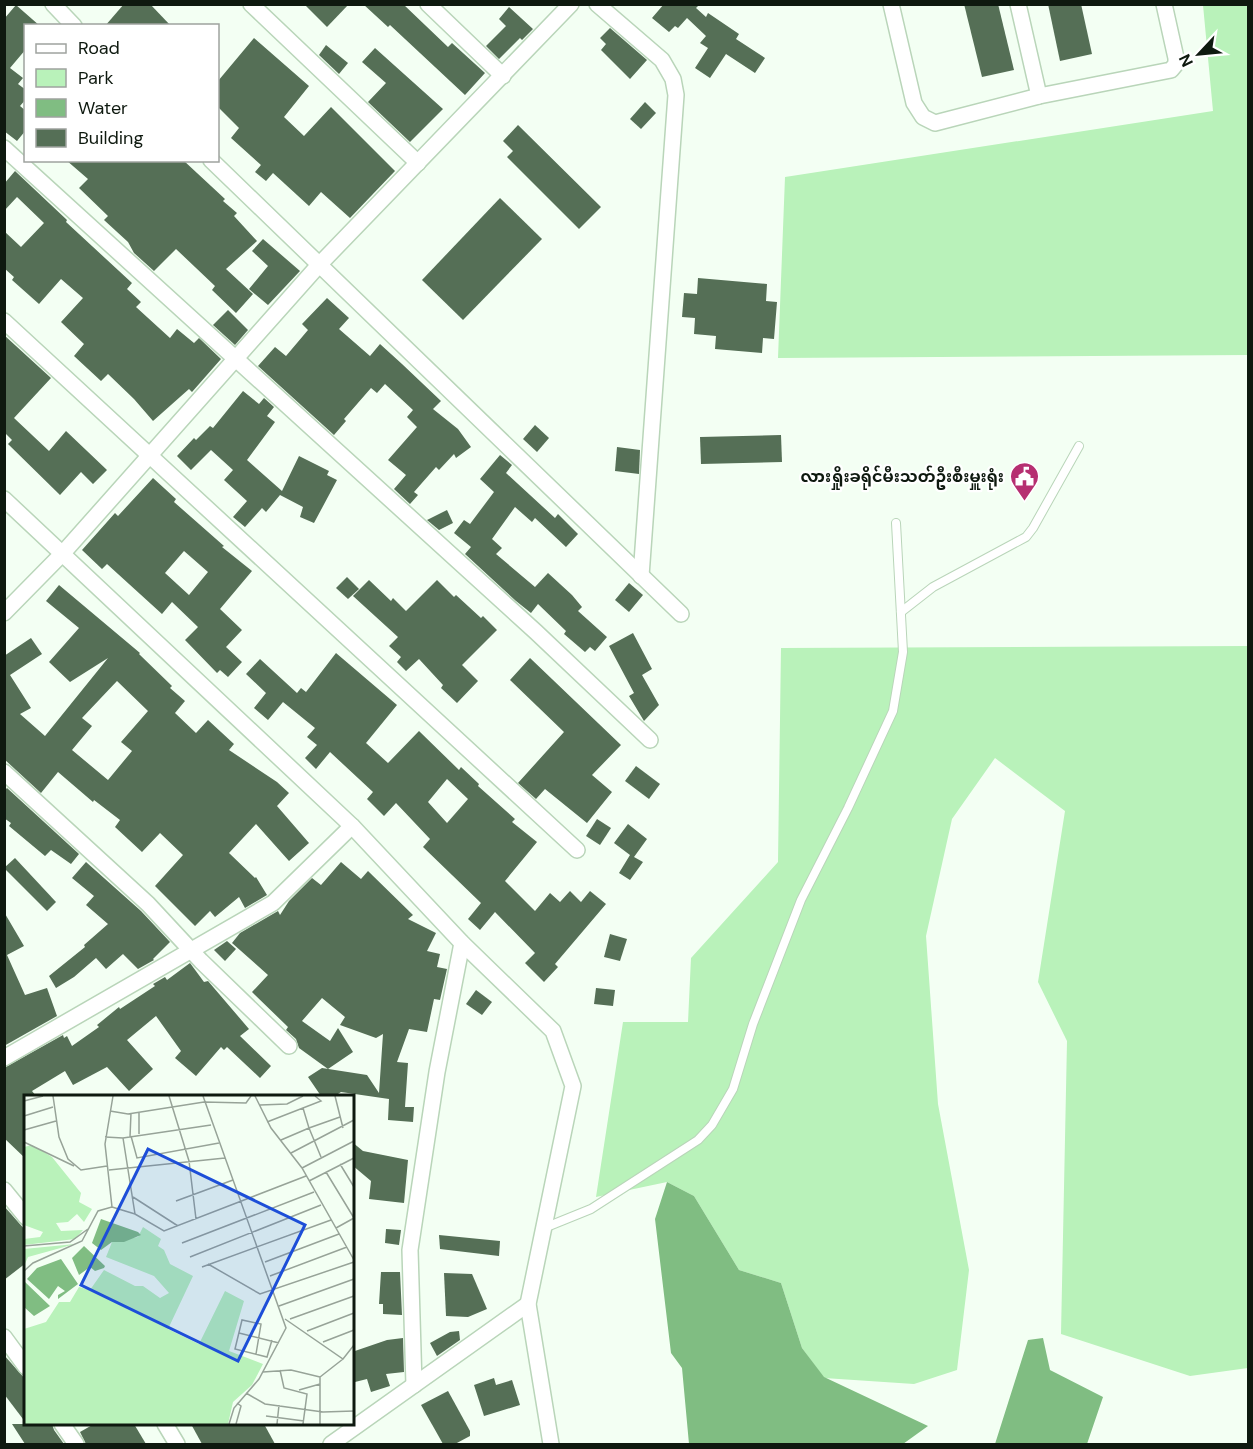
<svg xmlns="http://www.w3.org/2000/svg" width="1253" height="1449" font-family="'DM Sans','Noto Sans Myanmar',sans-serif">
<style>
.green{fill:#b9f2ba}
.water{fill:#80bd82}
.building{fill:#556f56;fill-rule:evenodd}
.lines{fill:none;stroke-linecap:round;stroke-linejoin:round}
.service-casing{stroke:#b9d5b9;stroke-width:10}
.minor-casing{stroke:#b9d5b9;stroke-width:18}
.service{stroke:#fff;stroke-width:8}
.minor{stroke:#fff;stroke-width:15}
.labels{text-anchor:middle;stroke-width:4.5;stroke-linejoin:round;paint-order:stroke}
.poi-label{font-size:16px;font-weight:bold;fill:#0e190f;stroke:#fff;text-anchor:end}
.inset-road{fill:none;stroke:#97a398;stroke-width:1.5}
.view{fill:#1d4ed8;fill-opacity:0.15;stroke:#1d4ed8;stroke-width:3}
.inset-edge{fill:none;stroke:#0e190f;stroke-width:3}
</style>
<rect width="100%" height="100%" fill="#f3fff3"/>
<g class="green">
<polygon points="1203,5 1248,5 1248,355 778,358 785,177 1213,111"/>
<polygon points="1248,646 1248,1368 1190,1376 1061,1334 1067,1041 1038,982 1065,811 995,758 952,819 926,936 938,1104 969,1270 957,1370 914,1384 824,1378 802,1348 781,1283 739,1270 694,1196 667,1182 596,1197 623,1022 688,1022 691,958 778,862 781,648"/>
</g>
<g class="water">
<polygon points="667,1182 694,1196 739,1270 781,1283 802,1348 824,1377 928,1426 903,1444 689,1444 682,1368 671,1353 655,1219"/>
<polygon points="1043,1338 1050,1370 1103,1397 1087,1444 995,1444 1028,1340"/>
</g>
<g class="building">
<polygon points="124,4 150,4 171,26 105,26"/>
<polygon points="304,4 349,4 327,27"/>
<polygon points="363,4 403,4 448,47 452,43 485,73 465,95 390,25 388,27"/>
<polygon points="664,4 700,4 696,8 706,17 708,13 739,34 736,39 765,58 755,73 726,54 710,78 695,68 708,48 700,43 706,36 687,18 678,28 675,26 669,32 652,18"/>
<polygon points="964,4 998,4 1014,70 982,77"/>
<polygon points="1048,4 1081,4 1092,54 1060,61"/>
<polygon points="16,5 40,26 26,26 26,49 10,68 23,78 18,84 26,90 26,99 20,106 26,111 26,130 17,141 4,131 4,19"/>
<polygon points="509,7 533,29 522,40 520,38 499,59 486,46 506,26 499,19"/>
<polygon points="610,28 647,60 630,79 601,50 606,44 600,38"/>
<polygon points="254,38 309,86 284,117 304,136 331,107 395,171 350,218 321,192 309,206 273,173 266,181 255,172 261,165 231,138 239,128 218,107 218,81"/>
<polygon points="326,45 348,63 339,74 319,55"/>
<polygon points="375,48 443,109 410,142 368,102 386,83 362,62"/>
<polygon points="645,102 656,113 641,129 630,119"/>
<polygon points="518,125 601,207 579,229 507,157 513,151 503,141"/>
<polygon points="66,160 183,160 225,199 223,201 237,213 234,216 257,241 226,269 253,294 236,313 212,290 215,286 176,249 154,271 134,253 128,242 104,220 108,216 79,188 88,179"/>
<polygon points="15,171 67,220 66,222 132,283 127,289 141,302 136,307 170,338 177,329 194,343 199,338 221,359 192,392 189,389 153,421 134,399 108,374 101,381 74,356 84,344 61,322 83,298 61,279 39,304 12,280 14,277 4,268 4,231 21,247 44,223 17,197 4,211 4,184"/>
<polygon points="500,198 542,239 463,320 422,280"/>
<polygon points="263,239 300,271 268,305 249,289 268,266 252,251"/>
<polygon points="698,278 767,284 766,301 777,302 774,339 763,338 762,353 715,349 716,336 694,334 695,318 682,317 684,293 697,294"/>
<polygon points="327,298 349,318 339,329 370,356 380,344 402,364 441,401 433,409 458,429 471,447 456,458 454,454 439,470 436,467 414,492 418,495 410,504 394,489 406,475 388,460 417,427 407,417 413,410 385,384 377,393 371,388 344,419 346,421 334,435 258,366 275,347 286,356 308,330 302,324"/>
<polygon points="228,310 248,330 235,345 213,325"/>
<polygon points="4,335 51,378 14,418 49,451 66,431 107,470 93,484 81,472 60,495 8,444 12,440 4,432"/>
<polygon points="243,391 259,404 264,398 274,407 267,416 275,422 247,460 282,491 299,456 329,471 327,475 337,480 314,523 300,517 303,507 280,495 266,512 262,508 245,527 233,517 247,501 224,480 233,470 211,450 191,470 177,456 194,438 196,440 210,426 213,428"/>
<polygon points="535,425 549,438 537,452 523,439"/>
<polygon points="781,435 782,462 701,464 700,437"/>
<polygon points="617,447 640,450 639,474 615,471"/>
<polygon points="500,455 512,465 506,473 555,518 558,514 578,534 566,547 535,518 532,522 515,507 492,539 502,548 496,554 535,587 548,573 572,595 582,607 578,611 607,637 595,651 590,647 585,652 564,634 566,631 538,604 531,613 516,601 465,554 471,547 454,533 464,520 470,524 494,492 480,479"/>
<path d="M 153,478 L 176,499 L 174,502 L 224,546 L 222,547 L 252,571 L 220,609 L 242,630 L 226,647 L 242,662 L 228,677 L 220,670 L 217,673 L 185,640 L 198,627 L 172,602 L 162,614 L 107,564 L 102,569 L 82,550 L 115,513 L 118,516 ZM 184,551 L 208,572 L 189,595 L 165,573 Z"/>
<polygon points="447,510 453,523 439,530 427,520"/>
<polygon points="347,577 359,589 348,599 336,588"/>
<polygon points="369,580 391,601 393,598 406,611 437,580 454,597 456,595 481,618 483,616 497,630 462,665 478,681 457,703 441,688 443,685 419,659 406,671 397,662 401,657 389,646 398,637 353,596"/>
<polygon points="629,583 643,595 629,612 615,600"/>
<path d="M 59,585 L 140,653 L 139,654 L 172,686 L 170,688 L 185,701 L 175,713 L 196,733 L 208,720 L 234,744 L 229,750 L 277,782 L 289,793 L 277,806 L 309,843 L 289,861 L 256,824 L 229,853 L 255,878 L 256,877 L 267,895 L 245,908 L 239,897 L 215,917 L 210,911 L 195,926 L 155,886 L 183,855 L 160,833 L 142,852 L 115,827 L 120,820 L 94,800 L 93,802 L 58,772 L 41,793 L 4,759 L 4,656 L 31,638 L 42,654 L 10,675 L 31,708 L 20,714 L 45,736 L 108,658 L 70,682 L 49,662 L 79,628 L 46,601 ZM 117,681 L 148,711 L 121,742 L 132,751 L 108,780 L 72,750 L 92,726 L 82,718 Z"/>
<polygon points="633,633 652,669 642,675 659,705 644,721 629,696 634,693 609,646"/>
<path d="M 336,653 L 397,705 L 366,743 L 388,763 L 419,731 L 459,770 L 461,767 L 479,784 L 478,786 L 515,819 L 512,822 L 537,842 L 505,881 L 535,911 L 550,893 L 560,902 L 570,891 L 581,902 L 590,891 L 606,904 L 555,964 L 558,967 L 544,982 L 525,963 L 535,953 L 495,912 L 480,930 L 468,919 L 481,903 L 423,847 L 430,839 L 396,803 L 384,816 L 367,799 L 373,792 L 330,752 L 316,769 L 305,758 L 317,745 L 307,737 L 315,728 L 283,702 L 268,720 L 254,708 L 266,693 L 246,674 L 260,659 L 297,693 L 301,688 L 306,692 ZM 447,779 L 468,799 L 447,823 L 428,802 Z"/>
<polygon points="530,658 621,745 592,775 612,792 587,823 545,789 536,799 518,783 564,732 510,680"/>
<polygon points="636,766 660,784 649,799 625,781"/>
<polygon points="7,788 79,854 71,864 51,850 45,856 9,826 11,823 4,818 4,791"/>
<polygon points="597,819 611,828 600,845 586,836"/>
<polygon points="628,824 647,839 634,857 643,862 630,880 619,873 630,855 614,843"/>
<polygon points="15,858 56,902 47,911 4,868"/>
<polygon points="86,862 141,911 170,942 153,959 154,960 138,969 123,954 106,969 96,958 74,977 56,988 49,976 85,947 84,945 108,924 86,905 94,896 72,878"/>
<polygon points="341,862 361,879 368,871 413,915 408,919 436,933 427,951 440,954 437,967 447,969 440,1000 434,999 427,1032 409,1029 397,1062 408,1063 405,1107 414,1107 413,1122 388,1120 389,1099 341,1092 335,1096 321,1096 308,1077 322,1068 367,1075 379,1093 383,1034 376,1038 340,1025 345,1017 322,998 302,1021 330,1041 338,1028 353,1052 328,1069 299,1048 296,1039 286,1030 288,1027 252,992 268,975 232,943 240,933 278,911 280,915 289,901 312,878 321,885"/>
<polygon points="4,912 24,946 7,955 25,995 47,988 57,1016 4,1046"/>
<polygon points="610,934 627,939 620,961 604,957"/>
<polygon points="227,941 236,949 225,961 214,950"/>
<polygon points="190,963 204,982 208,981 249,1029 240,1036 271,1066 260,1078 227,1047 224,1050 221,1047 196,1076 175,1058 181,1051 156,1016 127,1040 153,1069 129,1091 107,1067 73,1085 65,1071 32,1091 36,1096 26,1096 26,1159 4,1138 4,1068 63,1035 64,1038 67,1036 72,1046 99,1027 97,1025 119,1007 120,1009 155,986 153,984 165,977 167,980"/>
<polygon points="596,988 615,990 613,1006 594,1004"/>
<polygon points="476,990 492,1002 482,1015 466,1004"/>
<polygon points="352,1142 363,1151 408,1160 404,1203 369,1199 371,1181 352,1165"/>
<polygon points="4,1206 26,1231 26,1263 4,1280"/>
<polygon points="386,1229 401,1230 399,1245 385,1243"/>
<polygon points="439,1235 500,1241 499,1256 440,1249"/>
<polygon points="381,1272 400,1272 402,1315 383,1314 383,1304 379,1304"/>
<polygon points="444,1273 472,1274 487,1309 468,1317 446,1316"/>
<polygon points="459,1331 460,1340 437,1356 430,1343 450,1332"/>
<polygon points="403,1338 404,1372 386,1374 390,1386 371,1392 367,1379 355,1382 352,1373 352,1352 387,1340"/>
<polygon points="4,1355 26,1380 26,1423 4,1394"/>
<polygon points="494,1378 496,1385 512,1380 520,1405 484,1416 474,1385"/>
<polygon points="448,1391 470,1431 470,1436 455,1444 443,1444 421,1405"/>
<polygon points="12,1424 52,1424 54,1430 64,1444 25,1444"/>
<polygon points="94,1424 134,1424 146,1444 86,1444 80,1432"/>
<polygon points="191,1424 264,1424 275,1444 202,1444"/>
</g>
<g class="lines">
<defs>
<g id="service">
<polyline points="901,612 933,587 1026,537 1033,528 1079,446"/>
<polyline points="544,1228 591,1209 698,1140 712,1125 733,1089 753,1024 801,900 848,808 893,711 903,652 896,523"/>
</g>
<g id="minor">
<polyline points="53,4 74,26"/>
<polyline points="251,4 418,163"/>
<polyline points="428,4 503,76"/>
<polyline points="597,4 662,60 673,79 676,95 641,576"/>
<polyline points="891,4 914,103 923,117 935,123 1039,96 1171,70 1176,64 1176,58 1164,4"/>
<polyline points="1018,4 1039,96"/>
<polyline points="4,148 536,632 650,740"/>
<polyline points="211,160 681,614"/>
<polyline points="4,321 577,850"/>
<polyline points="4,499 352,826 462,943 553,1031 573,1086 528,1304 551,1444"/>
<polyline points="4,613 63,553 318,266 571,4"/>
<polyline points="4,772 148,904 201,961 289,1046"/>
<polyline points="4,1058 273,903 352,826"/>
<polyline points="4,1190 26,1217"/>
<polyline points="4,1337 26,1367"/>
<polyline points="414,1385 410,1250 437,1072 462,943"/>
<polyline points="62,1424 76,1444"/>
<polyline points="165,1424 177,1444"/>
<polyline points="331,1444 528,1304"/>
</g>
</defs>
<use href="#service" class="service-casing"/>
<use href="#minor" class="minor-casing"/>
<use href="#service" class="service"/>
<use href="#minor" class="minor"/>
</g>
<defs>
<symbol id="civic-pin" viewBox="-11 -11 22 30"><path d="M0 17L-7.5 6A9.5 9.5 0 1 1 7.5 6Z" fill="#b62f71" stroke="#fff"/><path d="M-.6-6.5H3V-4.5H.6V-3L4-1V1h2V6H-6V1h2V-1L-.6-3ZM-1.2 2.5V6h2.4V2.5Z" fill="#fff"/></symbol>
</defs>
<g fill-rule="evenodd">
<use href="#civic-pin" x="1008" y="460" width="33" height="45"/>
</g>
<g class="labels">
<g class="poi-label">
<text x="1004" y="482">လားရှိုးခရိုင်မီးသတ်ဦးစီးမှူးရုံး</text>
</g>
</g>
<g transform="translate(24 1095)">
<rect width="330" height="330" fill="#f3fff3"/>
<path d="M 8,50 L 28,62 L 57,98 L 55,107 L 68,114 L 60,127 L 53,119 L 44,127 L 32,128 L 37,136 L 59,135 L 51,144 L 0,150 L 0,144 L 16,142 L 19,137 L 0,130 L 0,52 ZM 119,132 L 137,144 L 134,151 L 140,155 L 146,169 L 169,181 L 144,234 L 175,249 L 201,196 L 220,206 L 205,256 L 239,269 L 228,290 L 209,307 L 204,329 L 0,329 L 0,234 L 22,227 L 35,207 L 46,207 L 55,192 L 66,195 L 80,175 L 111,191 L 119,191 L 136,203 L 145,198 L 130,181 L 82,162 L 88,147 L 114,142 ZM 51,149 L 4,162 L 0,171 L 0,154 Z" fill="#b9f2ba"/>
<path d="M 77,124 L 114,137 L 117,140 L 100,147 L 88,147 L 77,155 L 68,148 ZM 60,151 L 81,171 L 80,173 L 71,176 L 66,172 L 55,180 L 48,163 ZM 37,164 L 54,189 L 34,204 L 34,200 L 41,196 L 34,191 L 25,204 L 3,184 L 13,173 ZM 1,187 L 26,211 L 10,221 L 0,212 Z" fill="#80bd82"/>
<path class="inset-road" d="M 29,1 L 35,42 L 44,64 L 57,75 L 83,71M 145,1 L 165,66 L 172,124M 179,1 L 262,233 L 235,284 L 210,313 L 205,329M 231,1 L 247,33 L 278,73 L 330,165M 311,1 L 319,33M 0,6 L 19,1M 236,10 L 263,9 L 279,1M 86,16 L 104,19 L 180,7 L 222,8 L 227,1M 0,21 L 29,12M 243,27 L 297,6 L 291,1M 0,35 L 32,26M 115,39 L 115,17M 107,41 L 113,63 L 195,48M 81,42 L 99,43 L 187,30M 106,42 L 107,18M 99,43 L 111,119M 257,45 L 285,33 L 279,13M 0,47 L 50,71M 267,58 L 330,25M 297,62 L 285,33 L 316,22M 316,69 L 330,92M 278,73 L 330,46M 85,75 L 201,63M 302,77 L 330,123M 285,86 L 330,63M 109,102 L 154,131M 152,106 L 209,85M 88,112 L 111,119 L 140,136 L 282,81M 312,133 L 330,123M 158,148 L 290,97M 0,151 L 46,147 L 64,134M 166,162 L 297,110M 241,167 L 315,139M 184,169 L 236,199 L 330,167M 178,172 L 307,125M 0,176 L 9,168 L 58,146 L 74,116 L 88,112 L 81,49 L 89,1M 246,181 L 323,152M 255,211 L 330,184M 261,224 L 319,264 L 330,250M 266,224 L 330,201M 283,236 L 330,218M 215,238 L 255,248M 299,247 L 330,235M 232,259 L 237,229 L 218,225 L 211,254 L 243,262 L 248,245M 256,275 L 260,293 L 283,299 L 279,329M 239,277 L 267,275 L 296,282M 275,295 L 296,289M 222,298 L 241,309 L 299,317 L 330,316M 242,321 L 280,326M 212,329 L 217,311 L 213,308M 253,329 L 255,310M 296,329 L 296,282 L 319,264"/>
<path class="view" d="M 124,54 L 281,130 L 214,266 L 57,190 Z"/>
<rect width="330" height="330" class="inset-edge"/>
</g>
<rect width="1253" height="1449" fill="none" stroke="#0e190f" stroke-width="12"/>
<rect x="24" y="24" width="195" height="138" fill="#ffffff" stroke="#9fa39f" stroke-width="1.5"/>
<rect x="36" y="44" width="30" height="9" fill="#ffffff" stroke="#9fa39f" stroke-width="1.5"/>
<text x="78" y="54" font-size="18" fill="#0e190f">Road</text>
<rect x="36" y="69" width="30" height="18" fill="#b9f2ba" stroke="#9fa39f" stroke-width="1.5"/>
<text x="78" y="84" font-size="18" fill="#0e190f">Park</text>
<rect x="36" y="99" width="30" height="18" fill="#80bd82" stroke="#9fa39f" stroke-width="1.5"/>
<text x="78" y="114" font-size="18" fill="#0e190f">Water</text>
<rect x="36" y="129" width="30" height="18" fill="#556f56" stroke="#9fa39f" stroke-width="1.5"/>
<text x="78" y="144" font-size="18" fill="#0e190f">Building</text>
<g transform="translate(1199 54) rotate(244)" stroke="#ffffff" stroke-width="4.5" paint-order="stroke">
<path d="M0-4.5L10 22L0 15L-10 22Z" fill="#0e190f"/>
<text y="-9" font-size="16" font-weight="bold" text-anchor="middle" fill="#0e190f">N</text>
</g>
</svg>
